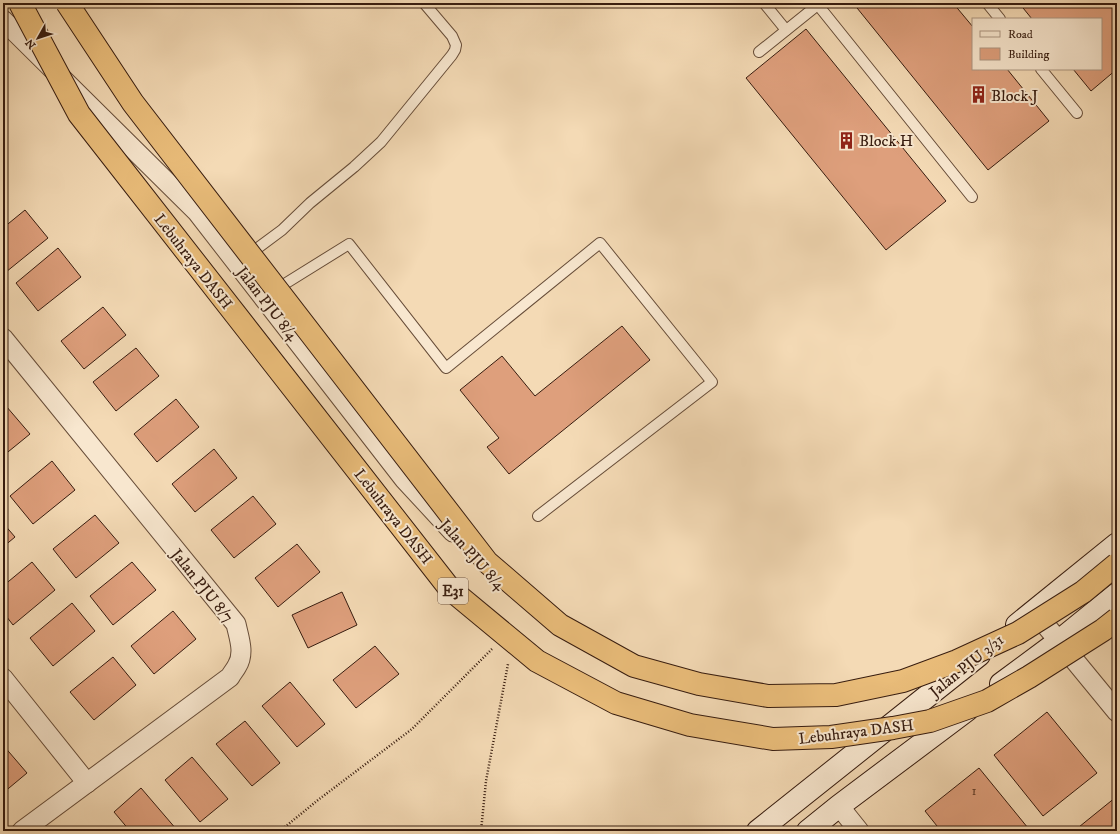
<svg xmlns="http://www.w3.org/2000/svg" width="1120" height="834" font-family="'IM FELL DW Pica',serif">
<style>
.building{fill:#de9f7c;stroke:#371c0f}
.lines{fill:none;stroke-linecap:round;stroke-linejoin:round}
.lane-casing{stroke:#664c38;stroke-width:12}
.street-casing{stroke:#664c38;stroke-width:21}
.secondary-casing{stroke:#371c0f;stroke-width:24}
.path{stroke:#371c0f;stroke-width:2.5;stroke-dasharray:1 2;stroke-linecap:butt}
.lane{stroke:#f8e7cf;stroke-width:10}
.street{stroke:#f8e7cf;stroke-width:19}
.secondary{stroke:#f8e7cf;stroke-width:22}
.highway-bridge-casing{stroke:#371c0f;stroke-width:24;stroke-linecap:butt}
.highway-bridge{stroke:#eabd7a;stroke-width:22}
.labels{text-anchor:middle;stroke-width:4;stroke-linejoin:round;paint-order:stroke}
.number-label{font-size:14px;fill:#613d2a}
.shield{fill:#f8e7cf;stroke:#715949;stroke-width:1}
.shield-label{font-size:15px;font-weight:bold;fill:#371c0f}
.poi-label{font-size:16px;fill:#371c0f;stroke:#f8e7cf;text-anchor:start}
.street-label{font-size:16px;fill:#371c0f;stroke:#f8e7cf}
</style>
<rect width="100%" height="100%" fill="#f4dab5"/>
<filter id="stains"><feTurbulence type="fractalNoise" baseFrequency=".005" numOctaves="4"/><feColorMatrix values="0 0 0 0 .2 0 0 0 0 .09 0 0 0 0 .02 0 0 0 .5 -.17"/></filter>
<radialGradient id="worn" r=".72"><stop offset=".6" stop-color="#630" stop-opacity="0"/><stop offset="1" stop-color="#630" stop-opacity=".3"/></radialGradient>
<g class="building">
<polygon points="853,3 953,3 973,27 973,69 1007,69 1049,121 988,170"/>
<polygon points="1019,3 1117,3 1117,69 1091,91 1073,69 1101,69 1101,19 1032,19"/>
<polygon points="806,29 946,201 886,250 746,78"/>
<polygon points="25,210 48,238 6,272 3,269 3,228"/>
<polygon points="58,248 81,277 38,311 16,283"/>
<polygon points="103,307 126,335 84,369 61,341"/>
<polygon points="622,326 650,360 509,474 487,447 499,438 460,390 502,356 535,396"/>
<polygon points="136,348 159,376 116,411 93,382"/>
<polygon points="176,399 199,427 157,462 134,434"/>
<polygon points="6,406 30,434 3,456 3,409"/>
<polygon points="214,449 237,478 195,512 172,484"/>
<polygon points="52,461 75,490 33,524 10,496"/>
<polygon points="253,496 276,524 234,558 211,530"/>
<polygon points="95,515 119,543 76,578 53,549"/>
<polygon points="3,523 15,537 3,547"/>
<polygon points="297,544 320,572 278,607 255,578"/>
<polygon points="32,562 55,590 13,625 3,612 3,586"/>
<polygon points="132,562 156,590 113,625 90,596"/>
<polygon points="342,592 357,625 308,648 292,615"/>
<polygon points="72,603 95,631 53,666 30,638"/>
<polygon points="173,611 196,639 154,674 131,646"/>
<polygon points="375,646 399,674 356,708 333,680"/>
<polygon points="113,657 136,685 94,720 70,692"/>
<polygon points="290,682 325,724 297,747 262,706"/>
<polygon points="1047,712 1097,773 1043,816 994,755"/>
<polygon points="245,721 280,763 252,786 216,744"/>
<polygon points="3,745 27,773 3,793"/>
<polygon points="192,757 228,799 200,822 165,780"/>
<polygon points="979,768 1028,828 1025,831 941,831 925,811"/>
<polygon points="141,788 177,830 176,831 130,831 114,812"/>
<polygon points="1116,797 1117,831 1074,831"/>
</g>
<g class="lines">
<defs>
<g id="lane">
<polyline points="764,3 786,30"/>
<polyline points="987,3 1000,19"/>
<polyline points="818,5 972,197"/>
<polyline points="759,52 820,3"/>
<polyline points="1041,69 1077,113"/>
<polyline points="247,256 282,230 310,203 354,167 381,142 452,55 455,50 456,45 452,36 424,3"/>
<polyline points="275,290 349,244 446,368 600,243 712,382 538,516"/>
</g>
<g id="street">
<polyline points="3,20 197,212 404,479 453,532"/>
<path d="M 3,338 L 236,624 C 239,638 245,653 237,666 C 235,670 232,673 230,677 L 22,831"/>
<polyline points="1034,611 1117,712"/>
<polyline points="3,678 87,783"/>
<polyline points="839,806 859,831"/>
</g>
<g id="secondary">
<polyline points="1017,625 1117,544"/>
<polyline points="1001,684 1059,641 1117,594"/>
<polyline points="758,831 979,655"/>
<polyline points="808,831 839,806 967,710"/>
</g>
</defs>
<use href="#lane" class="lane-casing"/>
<use href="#street" class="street-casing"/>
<use href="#secondary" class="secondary-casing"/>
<g class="path">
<polyline points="280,831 318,800 412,729 492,649"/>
<polyline points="481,831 486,781 508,664"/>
</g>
<use href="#lane" class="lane"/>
<use href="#street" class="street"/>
<use href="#secondary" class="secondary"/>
<defs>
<g id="highway-bridge">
<polyline points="20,3 79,114 450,589 537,661 616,703 690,725 773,739 831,737 893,728 930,721 987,701 1029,677 1103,630 1117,619"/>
<polyline points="67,3 133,103 487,562 560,625 634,666 699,684 768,696 836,695 903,681 957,661 1018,633 1083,592 1117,564"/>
</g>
</defs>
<use href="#highway-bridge" class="highway-bridge-casing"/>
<use href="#highway-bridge" class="highway-bridge"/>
</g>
<defs>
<symbol id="building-bare" viewBox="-9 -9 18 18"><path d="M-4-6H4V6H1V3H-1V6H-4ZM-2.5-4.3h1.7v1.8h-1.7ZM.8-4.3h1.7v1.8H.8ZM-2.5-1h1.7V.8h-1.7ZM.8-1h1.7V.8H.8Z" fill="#8f2418" stroke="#f8e7cf" stroke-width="2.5" paint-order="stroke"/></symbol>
</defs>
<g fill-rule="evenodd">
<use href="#building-bare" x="966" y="82" width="25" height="25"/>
<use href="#building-bare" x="834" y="128" width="25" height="25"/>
</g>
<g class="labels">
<g class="number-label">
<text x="974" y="795">1</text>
</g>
<rect class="shield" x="438" y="578" width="30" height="26" rx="3"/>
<g class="shield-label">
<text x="453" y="596">E31</text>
</g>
<g class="poi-label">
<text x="991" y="101">Block J</text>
<text x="859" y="146">Block H</text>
</g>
<g class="street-label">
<text transform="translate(194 261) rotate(52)" y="6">Lebuhraya DASH</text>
<text transform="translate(268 303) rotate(52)" y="6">Jalan PJU 8/4</text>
<text transform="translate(394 516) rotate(52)" y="6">Lebuhraya DASH</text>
<text transform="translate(473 554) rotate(48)" y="6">Jalan PJU 8/4</text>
<text transform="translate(203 585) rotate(51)" y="6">Jalan PJU 8/7</text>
<text transform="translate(966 665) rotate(-39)" y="6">Jalan PJU 3/31</text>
<text transform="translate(856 731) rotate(-7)" y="6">Lebuhraya DASH</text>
</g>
</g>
<rect width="1120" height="834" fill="none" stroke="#f4dab5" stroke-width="16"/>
<rect x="4" y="4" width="1112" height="826" fill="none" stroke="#371c0f" stroke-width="2"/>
<rect x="8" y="8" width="1104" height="818" fill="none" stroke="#371c0f"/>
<rect x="972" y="18" width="130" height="52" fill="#f8e7cf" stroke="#ab9682"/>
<rect x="980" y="31" width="20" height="6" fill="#f8e7cf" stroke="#ab9682"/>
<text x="1008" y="38" font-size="12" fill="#371c0f">Road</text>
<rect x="980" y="48" width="20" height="12" fill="#de9f7c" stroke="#ab9682"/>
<text x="1008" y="58" font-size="12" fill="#371c0f">Building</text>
<g transform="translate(38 38) rotate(231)" stroke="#f8e7cf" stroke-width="3" paint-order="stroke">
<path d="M0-3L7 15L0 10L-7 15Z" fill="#371c0f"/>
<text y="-6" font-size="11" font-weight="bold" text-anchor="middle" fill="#371c0f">N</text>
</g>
<rect width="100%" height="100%" filter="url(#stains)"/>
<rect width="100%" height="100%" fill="url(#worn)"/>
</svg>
